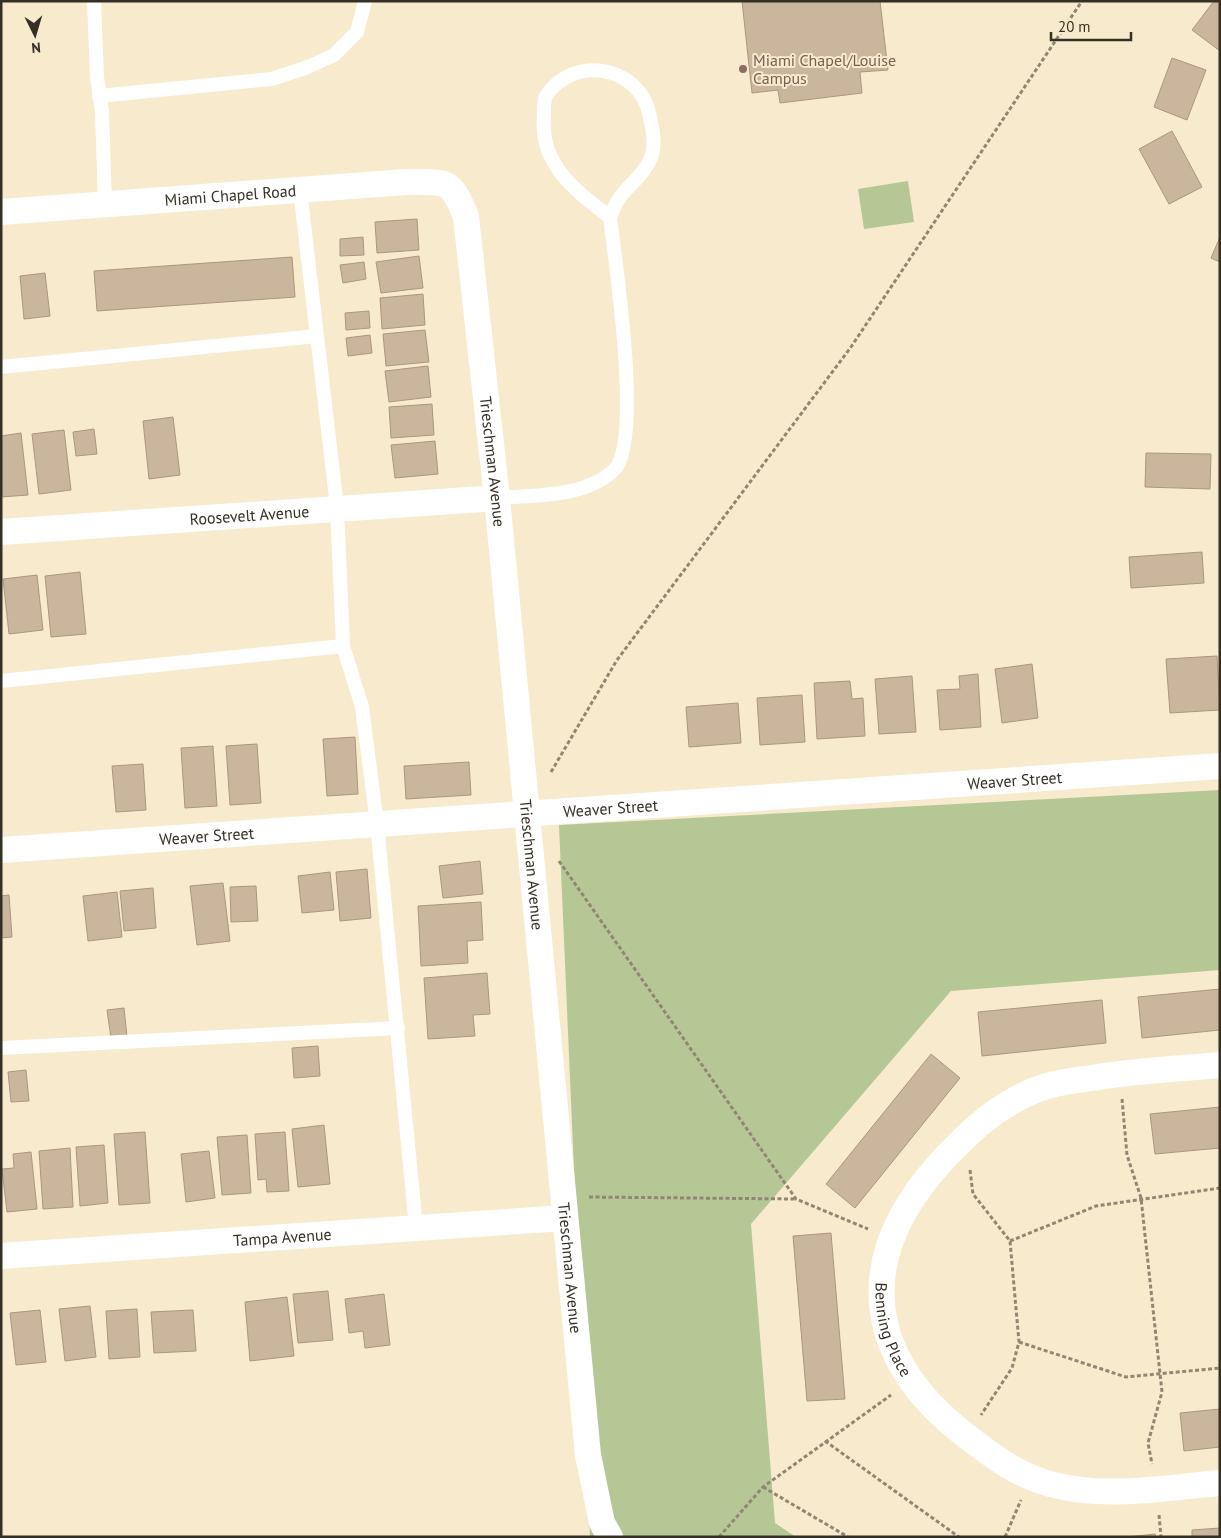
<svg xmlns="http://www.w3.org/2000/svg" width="1221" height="1538" font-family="'PT Sans',sans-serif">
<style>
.green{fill:#b5c794}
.building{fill:#cab69c;stroke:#ab977e}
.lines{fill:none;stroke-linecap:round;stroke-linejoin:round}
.path{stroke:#908673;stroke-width:3;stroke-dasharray:4 2.5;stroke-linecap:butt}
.lane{stroke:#fff;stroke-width:14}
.street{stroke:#fff;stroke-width:26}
.education-dot{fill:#8d6e63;stroke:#f8eacc;stroke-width:2}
.labels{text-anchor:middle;stroke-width:4;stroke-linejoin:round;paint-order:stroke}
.education-label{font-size:16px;fill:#785e54;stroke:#f8eacc;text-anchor:start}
.street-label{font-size:16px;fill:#353025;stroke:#f8eacc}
</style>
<rect width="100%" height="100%" fill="#f8eacc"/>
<g class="green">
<polygon points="908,181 914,222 864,229 858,189"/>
<polygon points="1220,790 1220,970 951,991 751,1224 775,1523 796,1537 590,1537 559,825"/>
</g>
<g class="building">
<polygon points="742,1 880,1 888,70 860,72 862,93 780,103 778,90 752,93"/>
<polygon points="1214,1 1220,1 1220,51 1192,30"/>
<polygon points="1172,58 1206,70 1187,120 1154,107"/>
<polygon points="1172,131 1202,187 1169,204 1139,149"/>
<polygon points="417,219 419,250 377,253 375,222"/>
<polygon points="363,237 364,255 340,256 340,239"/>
<polygon points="1220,237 1220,262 1211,258"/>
<polygon points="419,256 423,288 381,293 376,262"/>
<polygon points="292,257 295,297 97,311 94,271"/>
<polygon points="364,262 366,279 343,283 340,265"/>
<polygon points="45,273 50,316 24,319 20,276"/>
<polygon points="423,294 425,325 382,329 380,298"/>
<polygon points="369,311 370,328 346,330 345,313"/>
<polygon points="425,330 429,362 386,366 383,334"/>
<polygon points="370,335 372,353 348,356 346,338"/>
<polygon points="428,366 431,397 389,402 385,371"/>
<polygon points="432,404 434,435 391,438 389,407"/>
<polygon points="173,417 180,475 149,479 143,421"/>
<polygon points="94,429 97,454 76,456 73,432"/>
<polygon points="64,430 71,490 39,494 32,434"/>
<polygon points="21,433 28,495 1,497 1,436"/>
<polygon points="435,441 438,474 395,478 391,445"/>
<polygon points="1146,453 1211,454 1210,489 1145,487"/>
<polygon points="1202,552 1204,583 1131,588 1129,557"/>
<polygon points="80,572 86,634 51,637 45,576"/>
<polygon points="37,575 43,630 9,634 3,579"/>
<polygon points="1217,656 1220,710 1170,713 1166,659"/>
<polygon points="1032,664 1038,718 1002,723 995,669"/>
<polygon points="978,674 981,727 940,730 937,690 960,689 959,676"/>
<polygon points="912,676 916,732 879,734 875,679"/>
<polygon points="850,681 852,699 863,698 865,736 817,739 814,683"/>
<polygon points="802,695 805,742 760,745 757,698"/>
<polygon points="738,703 741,743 689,747 686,707"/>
<polygon points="355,737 358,794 327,796 323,739"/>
<polygon points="257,744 261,803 230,805 226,746"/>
<polygon points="213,746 217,806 185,808 181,748"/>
<polygon points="469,762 471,795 406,799 404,766"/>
<polygon points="143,764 146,810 116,812 112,766"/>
<polygon points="480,861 483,894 443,898 439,866"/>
<polygon points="367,869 371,918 340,921 336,872"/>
<polygon points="330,872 334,910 302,913 298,876"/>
<polygon points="223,883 230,941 197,945 190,886"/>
<polygon points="256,886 258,921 231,922 230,887"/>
<polygon points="153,888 156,928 124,931 120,891"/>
<polygon points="117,892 122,937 88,941 83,896"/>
<polygon points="9,895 12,937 1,938 1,896"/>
<polygon points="481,902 483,940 467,941 468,963 421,966 418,906"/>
<polygon points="487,973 490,1014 473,1015 475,1036 428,1039 424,978"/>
<polygon points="1220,989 1220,1030 1142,1038 1138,997"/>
<polygon points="1102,1000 1106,1043 982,1056 978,1012"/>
<polygon points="124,1008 127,1036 111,1038 107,1010"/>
<polygon points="318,1046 320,1076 294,1078 292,1048"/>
<polygon points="931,1054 960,1078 855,1208 826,1184"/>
<polygon points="26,1070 29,1101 11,1102 8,1072"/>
<polygon points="1220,1107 1220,1148 1155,1154 1150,1114"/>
<polygon points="324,1125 330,1184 298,1187 292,1129"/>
<polygon points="145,1132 150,1203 119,1205 114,1134"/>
<polygon points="285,1132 289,1191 267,1192 266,1179 258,1180 255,1134"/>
<polygon points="247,1135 251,1193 222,1195 217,1137"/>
<polygon points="104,1145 108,1203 80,1206 76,1147"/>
<polygon points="70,1148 73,1207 43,1209 39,1151"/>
<polygon points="209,1151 215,1198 186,1202 181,1154"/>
<polygon points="31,1152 37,1209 7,1212 2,1169 14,1168 13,1154"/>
<polygon points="831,1233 845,1399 807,1401 793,1236"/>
<polygon points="328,1291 333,1340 298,1343 293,1294"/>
<polygon points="384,1294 390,1345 365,1348 363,1331 349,1333 345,1299"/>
<polygon points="287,1297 294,1356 250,1361 245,1302"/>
<polygon points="90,1306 96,1357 65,1361 59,1309"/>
<polygon points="137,1309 140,1357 109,1359 106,1311"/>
<polygon points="40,1310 46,1362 16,1365 10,1313"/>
<polygon points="193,1310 196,1351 154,1353 151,1312"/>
<polygon points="1220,1409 1220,1447 1184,1451 1180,1413"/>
<polygon points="1220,1528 1220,1537 1192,1537 1192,1530"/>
<polygon points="1155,1534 1156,1537 1127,1537"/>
</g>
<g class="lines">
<g class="path">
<polyline points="551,772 617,660 851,347 1082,1"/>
<polyline points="559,861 796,1199 868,1229"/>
<polyline points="1122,1099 1127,1155 1141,1198 1162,1392 1148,1443 1152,1464"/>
<polyline points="970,1170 973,1194 1010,1241 1019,1342 1012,1368 981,1415"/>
<polyline points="589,1197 795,1199"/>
<polyline points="1010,1241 1096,1206 1220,1188"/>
<polyline points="1019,1342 1126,1377 1220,1368"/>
<polyline points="825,1441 959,1537"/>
<polyline points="763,1487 848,1537"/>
<polyline points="1159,1515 1161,1537"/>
<polyline points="719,1537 763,1487 891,1395"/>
<polyline points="1005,1537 1021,1500"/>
</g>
<g class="lane">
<polyline points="94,1 97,77 102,112 105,204"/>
<polyline points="99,96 272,79 308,67 334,55 357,32 365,1"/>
<polyline points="300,190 337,507 343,646 362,707 377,824 416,1227"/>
<polyline points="1,367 317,336"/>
<path d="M 497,498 C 534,495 585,498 614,470 C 643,442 615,261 610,217 C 613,211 616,202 620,197 C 632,182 645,174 652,155 C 656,143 652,125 649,113 C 638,65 573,55 546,96 C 543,102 544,112 544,119 C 540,164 577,193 610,217"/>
<polyline points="1,681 343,646"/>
<polyline points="1,1048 398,1028"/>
</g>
<g class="street">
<path id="s1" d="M 1,212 L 406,182 C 446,183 450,176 466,217 L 497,498 L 588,1455 L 602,1523 L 610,1537"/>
<path id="s2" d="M 1,532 L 497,498"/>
<path id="s3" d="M 1,850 L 1220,766"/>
<path id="s4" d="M 1220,1065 C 1175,1069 1130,1071 1085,1079 C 1068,1081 1049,1084 1033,1091 C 995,1107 969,1132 941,1162 C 854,1257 863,1356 965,1435 C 991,1455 1017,1475 1050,1484 C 1105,1499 1164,1488 1220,1483"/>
<path id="s5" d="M 1,1256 L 565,1218"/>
</g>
</g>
<circle class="education-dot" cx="743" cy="69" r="5"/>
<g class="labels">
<g class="education-label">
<text x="753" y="66">Miami Chapel/Louise<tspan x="753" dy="18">Campus</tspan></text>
</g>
<g class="street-label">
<text dy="6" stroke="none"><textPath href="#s1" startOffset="230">Miami Chapel Road</textPath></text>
<text dy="6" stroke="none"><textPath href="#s1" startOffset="731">Trieschman Avenue</textPath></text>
<text dy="6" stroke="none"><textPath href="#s2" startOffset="249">Roosevelt Avenue</textPath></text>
<text dy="6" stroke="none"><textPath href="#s3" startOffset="1016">Weaver Street</textPath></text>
<text dy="6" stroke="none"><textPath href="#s3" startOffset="611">Weaver Street</textPath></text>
<text dy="6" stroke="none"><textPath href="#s3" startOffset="206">Weaver Street</textPath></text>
<text dy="6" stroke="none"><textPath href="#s1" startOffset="1136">Trieschman Avenue</textPath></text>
<text dy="6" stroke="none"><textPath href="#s5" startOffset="282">Tampa Avenue</textPath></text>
<text dy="6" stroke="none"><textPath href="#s1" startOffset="1541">Trieschman Avenue</textPath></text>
<text dy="6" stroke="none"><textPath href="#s4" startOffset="492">Benning Place</textPath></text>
</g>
</g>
<rect width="1221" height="1538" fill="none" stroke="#353025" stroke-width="5"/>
<g transform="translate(35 35) rotate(175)" stroke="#f8eacc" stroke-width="4" paint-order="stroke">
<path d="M0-4L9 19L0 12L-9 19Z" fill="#353025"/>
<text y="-8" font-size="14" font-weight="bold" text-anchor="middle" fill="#353025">N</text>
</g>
<path d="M1051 32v8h80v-8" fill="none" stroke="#353025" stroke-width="2.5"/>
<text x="1058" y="32" font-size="15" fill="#353025" stroke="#f8eacc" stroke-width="4" paint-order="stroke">20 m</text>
</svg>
